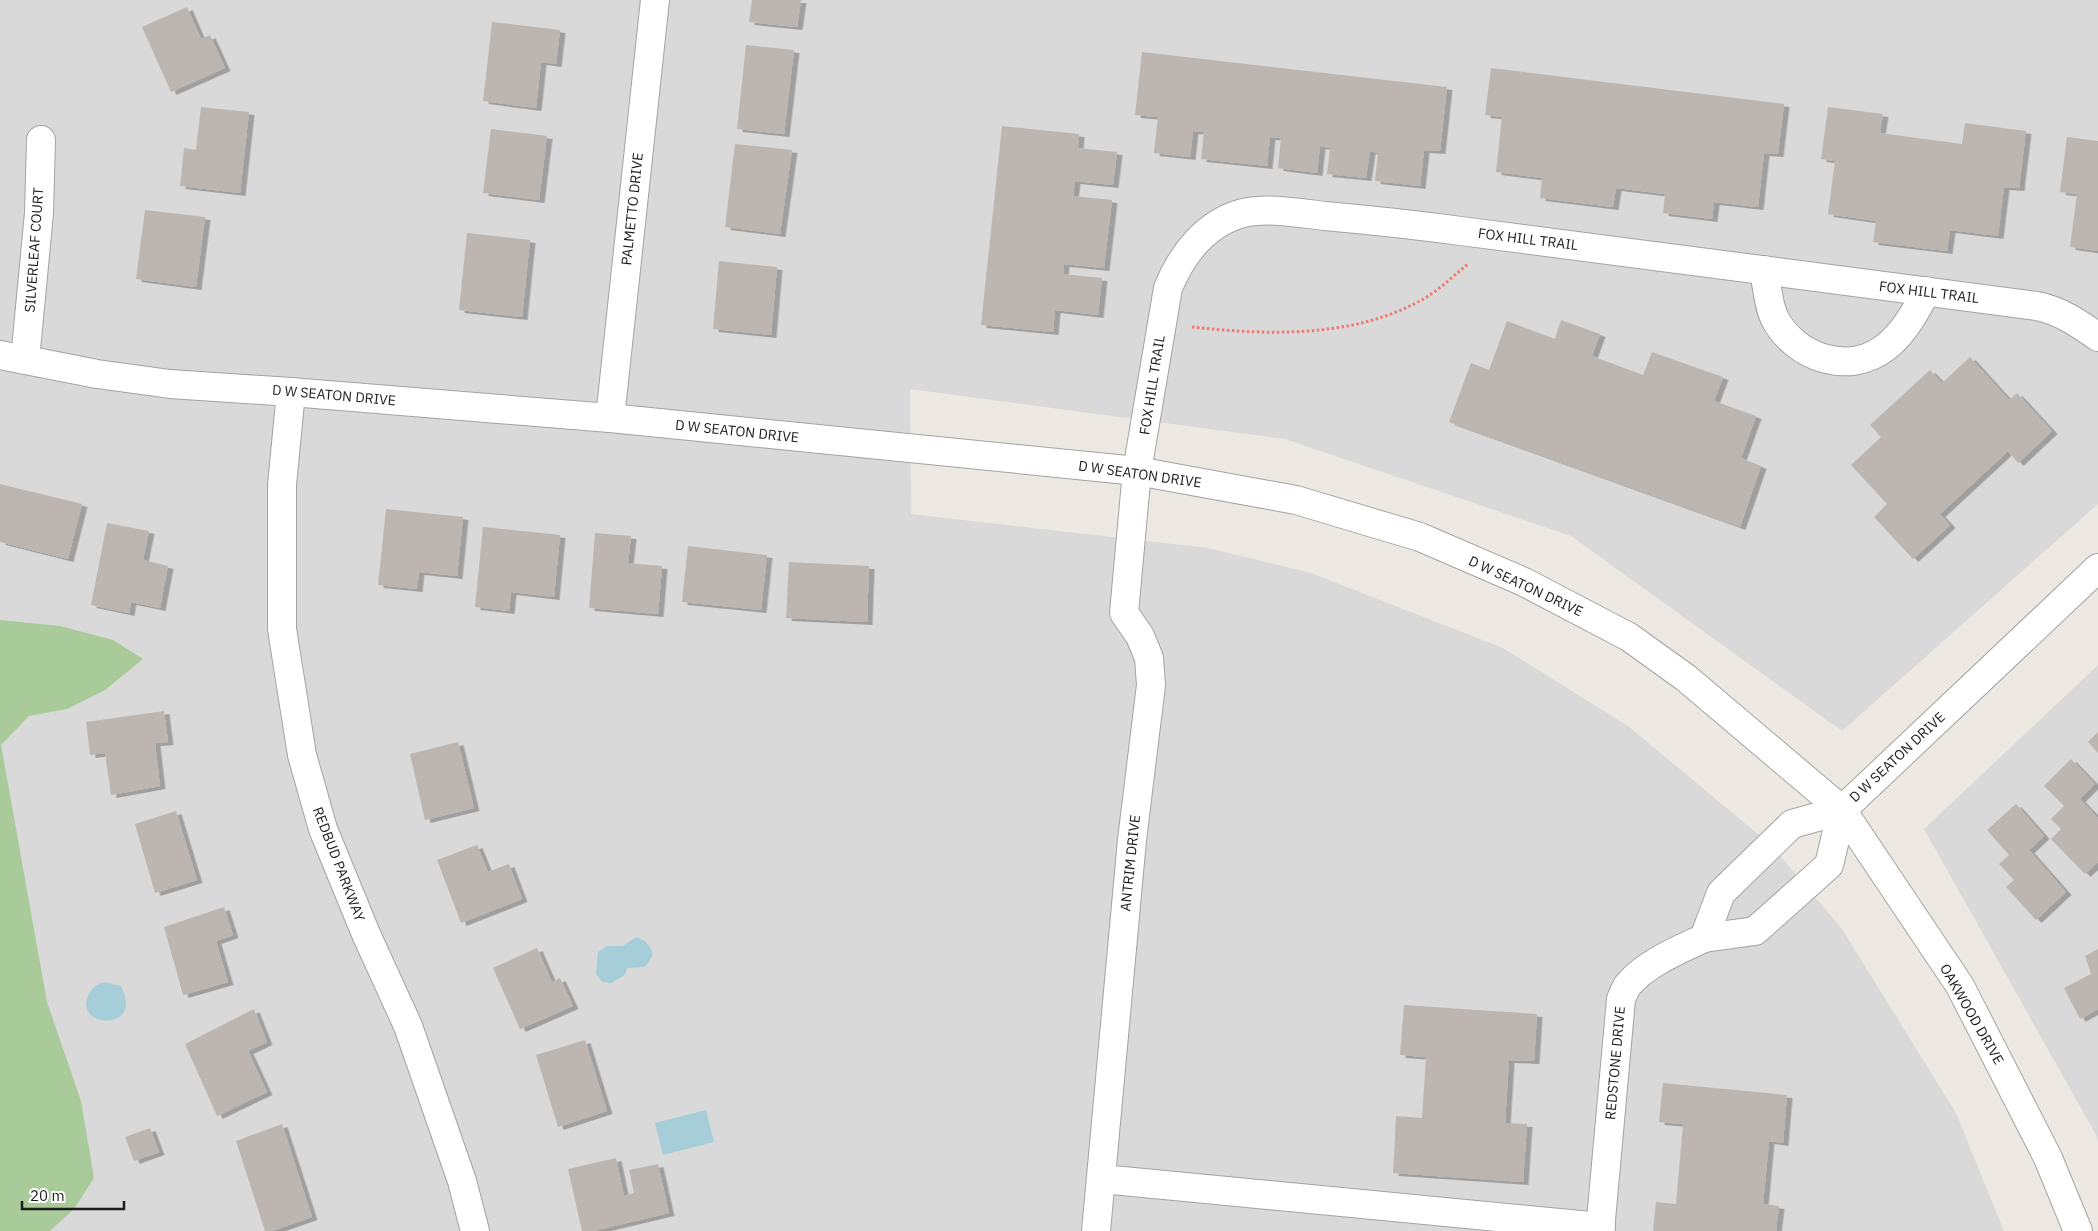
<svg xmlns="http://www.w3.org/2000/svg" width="2098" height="1231" font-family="'IBM Plex Sans',sans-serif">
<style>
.residential{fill:#dad9d9}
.forest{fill:#a9ca99}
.water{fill:#a5ced9}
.building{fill:#bdb5af;filter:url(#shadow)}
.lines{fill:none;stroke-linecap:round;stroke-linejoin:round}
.minor-casing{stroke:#a3a3a3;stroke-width:30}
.path{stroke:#f2796f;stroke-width:3;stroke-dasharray:2.5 2.5;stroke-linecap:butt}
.minor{stroke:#fff;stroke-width:28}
.labels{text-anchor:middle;stroke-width:4.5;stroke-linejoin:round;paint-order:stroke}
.street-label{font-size:14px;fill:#1c1c1c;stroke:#fff}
</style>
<defs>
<filter id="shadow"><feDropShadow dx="5.5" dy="3" stdDeviation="0" flood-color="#0004"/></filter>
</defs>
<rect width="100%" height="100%" fill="#ede9e2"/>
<g class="residential">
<polygon points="0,0 2098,0 2098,504 1842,731 1571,536 1285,439 910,389 911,514 1208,548 1311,573 1503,648 1628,726 1771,845 1842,929 1956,1113 2004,1231 12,1231 0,850"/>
<polygon points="2098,665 2098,1143 2096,1135 1924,829"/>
</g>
<polygon class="forest" points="0,620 60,626 113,640 143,659 105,690 67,709 29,716 1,745 47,1002 81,1101 94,1178 74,1209 50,1231 0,1231"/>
<g class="water">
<path d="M 636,937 C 646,940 649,944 653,954 L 649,962 L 644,967 L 627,968 L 625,975 L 611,983 L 602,982 L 596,974 L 598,952 L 607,946 L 623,946 Z"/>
<path d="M 105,982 L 121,986 C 145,1032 74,1029 88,996 C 91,988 97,984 105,982 Z"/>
<polygon points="706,1110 714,1142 663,1155 655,1123"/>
</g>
<g class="building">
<polygon points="752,0 801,0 797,27 749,22"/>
<polygon points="187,7 201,39 210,35 225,68 171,92 142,27"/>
<polygon points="492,22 560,30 556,64 541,62 536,108 483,101"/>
<polygon points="746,45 794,50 784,134 737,129"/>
<polygon points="1142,52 1447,87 1440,151 1424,150 1420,186 1375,181 1378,153 1370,151 1366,178 1327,174 1330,148 1320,146 1317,173 1278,168 1281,138 1270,137 1267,166 1201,159 1204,132 1193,131 1190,157 1154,153 1158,117 1135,115"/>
<polygon points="1491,68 1784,104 1778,154 1764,153 1758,207 1714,202 1712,219 1663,213 1665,194 1616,188 1613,207 1540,198 1542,178 1496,172 1502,117 1485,115"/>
<polygon points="201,107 249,112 240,193 180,186 184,148 196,150"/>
<polygon points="1828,107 1883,114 1880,133 1962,144 1965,123 2026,131 2019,188 2004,187 1998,236 1950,230 1947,251 1873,242 1876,221 1828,214 1835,161 1821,159"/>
<polygon points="1002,126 1079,134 1078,148 1117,152 1113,185 1075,181 1073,196 1112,200 1104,268 1064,264 1063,274 1102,278 1098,315 1055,310 1053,332 981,325"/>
<polygon points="491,129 547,136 539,200 483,193"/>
<polygon points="2067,137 2098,141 2098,251 2070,247 2077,194 2060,192"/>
<polygon points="735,144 792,150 780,234 725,227"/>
<polygon points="145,210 205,217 196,287 136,279"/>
<polygon points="467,233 530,240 522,317 459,310"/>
<polygon points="719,261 777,267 771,335 713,329"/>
<polygon points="1561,320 1600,334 1592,356 1643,375 1652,352 1723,377 1714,401 1756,416 1741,458 1761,466 1740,527 1449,422 1471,363 1489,370 1507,321 1555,339"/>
<polygon points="1970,357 2009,400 2017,393 2052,431 2018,463 2008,451 1940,514 1950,525 1913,559 1874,517 1887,504 1851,465 1881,437 1870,425 1930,370 1942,383"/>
<polygon points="0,484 82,504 68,559 0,542"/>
<polygon points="386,509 463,517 457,576 419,572 417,589 378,585"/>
<polygon points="107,523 149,531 143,560 168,566 160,608 131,602 129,613 91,605"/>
<polygon points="483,527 560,535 554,597 511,592 509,611 475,607"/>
<polygon points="595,533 631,536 628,563 662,566 658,614 589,608"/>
<polygon points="688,546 767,555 761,610 682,602"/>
<polygon points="789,562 869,566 867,622 786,618"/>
<polygon points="164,711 168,742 155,743 160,786 111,795 105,753 90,755 86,722"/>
<polygon points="2098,732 2098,753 2088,742"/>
<polygon points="458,742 474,808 425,820 410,754"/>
<polygon points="2071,759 2095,784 2080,799 2098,818 2098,862 2085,874 2051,839 2061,829 2051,819 2064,806 2044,786"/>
<polygon points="2016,804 2044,836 2029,850 2066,892 2036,920 2006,887 2014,880 1999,864 2009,855 1987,830"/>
<polygon points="176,811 197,880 155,893 135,824"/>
<polygon points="477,845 488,872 509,864 522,899 461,923 437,860"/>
<polygon points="224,907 233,935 216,941 228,982 183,995 164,927"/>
<polygon points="537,948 552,982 560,978 573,1006 520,1029 493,968"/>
<polygon points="2098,949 2098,1009 2080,1019 2064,988 2091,974 2085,956"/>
<polygon points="1404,1005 1537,1014 1534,1061 1509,1060 1505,1123 1527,1124 1523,1182 1393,1173 1396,1116 1422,1118 1426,1057 1400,1055"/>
<polygon points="254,1009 267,1042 248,1051 267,1092 217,1116 185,1044"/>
<polygon points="585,1040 607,1111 558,1127 536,1055"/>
<polygon points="1663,1083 1787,1095 1783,1143 1769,1141 1763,1204 1779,1206 1776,1231 1653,1231 1656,1202 1676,1204 1683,1124 1659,1122"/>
<polygon points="282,1124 312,1217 272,1231 265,1231 236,1141"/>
<polygon points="150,1128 159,1152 134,1161 125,1137"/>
<polygon points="616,1158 624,1196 634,1193 629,1170 658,1164 669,1213 593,1231 582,1231 568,1169"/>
</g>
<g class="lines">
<defs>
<g id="minor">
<path d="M 1764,270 C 1767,286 1768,305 1775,319 C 1796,358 1849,376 1886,347 C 1904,333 1916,312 1926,291"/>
<polyline points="0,355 97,374 170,384 291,392 610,418 1137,471 1296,500 1420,537 1524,582 1629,637 1686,678 1842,810 1960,986 2048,1158 2078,1231"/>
<polyline points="25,360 39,213 41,140"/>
<polyline points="291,392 282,485 282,629 302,755 323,829 366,934 408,1026 462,1181 475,1231"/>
<polyline points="610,418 655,0"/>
<polyline points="1842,810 1829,865 1755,931 1704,938 1721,893 1792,824 1842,810 2098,568"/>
<polyline points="1102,1179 1601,1227"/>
<path d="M 1096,1231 L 1132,840 L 1151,685 L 1149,658 L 1140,636 L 1124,613 L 1137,471 L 1168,288 C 1182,254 1206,223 1243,213 C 1268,207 1299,213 1325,216 C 1370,220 1416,225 1461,231 C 1653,255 1845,281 2037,306 C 2061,311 2078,323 2098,337"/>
<path d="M 1600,1231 L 1621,999 C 1623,995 1625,989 1628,985 C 1646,963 1679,950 1704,938"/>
</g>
</defs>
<use href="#minor" class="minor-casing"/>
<path class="path" d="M 1192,327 C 1266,335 1348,338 1416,303 C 1435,294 1452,277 1468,264"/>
<use href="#minor" class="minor"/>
</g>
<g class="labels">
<g class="street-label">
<text transform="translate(632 209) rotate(-84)" y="5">PALMETTO DRIVE</text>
<text transform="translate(1528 239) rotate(7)" y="5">FOX HILL TRAIL</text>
<text transform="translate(34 250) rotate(-86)" y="5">SILVERLEAF COURT</text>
<text transform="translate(1929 292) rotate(7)" y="5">FOX HILL TRAIL</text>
<text transform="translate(1152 385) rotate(-81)" y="5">FOX HILL TRAIL</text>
<text transform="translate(334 395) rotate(5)" y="5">D W SEATON DRIVE</text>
<text transform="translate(737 431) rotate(6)" y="5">D W SEATON DRIVE</text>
<text transform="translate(1140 474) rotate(8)" y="5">D W SEATON DRIVE</text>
<text transform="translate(1526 586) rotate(25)" y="5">D W SEATON DRIVE</text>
<text transform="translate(1897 757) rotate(-43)" y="5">D W SEATON DRIVE</text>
<text transform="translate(1130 863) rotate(-84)" y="5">ANTRIM DRIVE</text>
<text transform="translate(339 864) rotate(69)" y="5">REDBUD PARKWAY</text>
<text transform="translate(1972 1014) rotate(60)" y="5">OAKWOOD DRIVE</text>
<text transform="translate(1615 1063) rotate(-85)" y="5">REDSTONE DRIVE</text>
</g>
</g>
<path d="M22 1201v8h102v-8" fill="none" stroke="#1c1c1c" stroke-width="2.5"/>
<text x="30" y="1201" font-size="15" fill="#1c1c1c" stroke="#ffffff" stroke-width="4" paint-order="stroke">20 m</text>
</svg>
